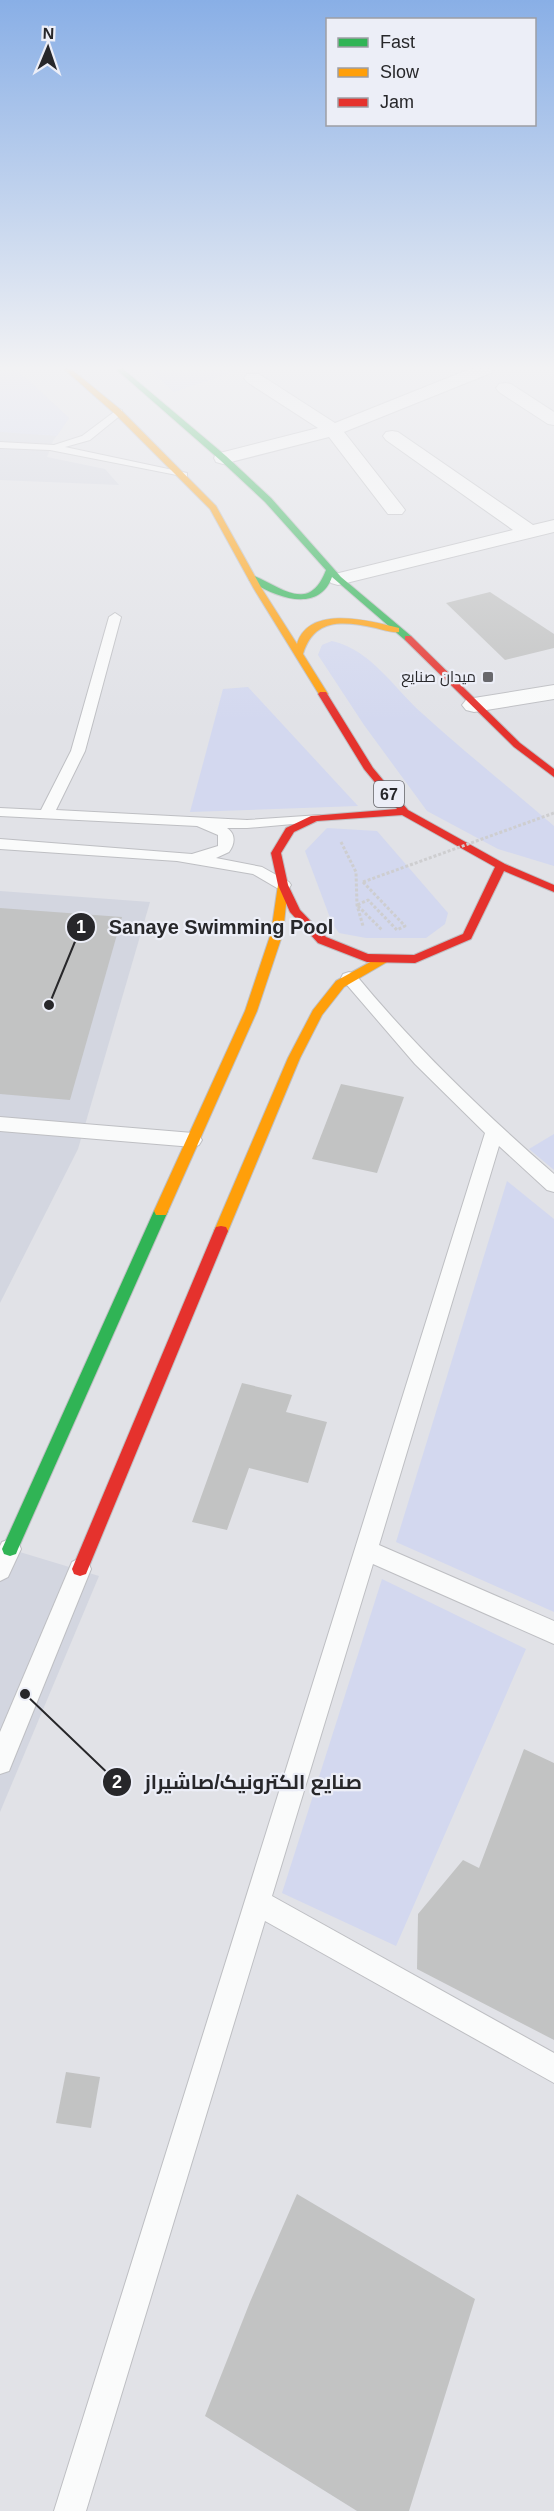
<svg xmlns="http://www.w3.org/2000/svg" width="554" height="2511" font-family="Arial,Cairo,sans-serif">
<style>
.built{fill:#d3d6e0}
.green{fill:#d3d8ef}
.building{fill:#c2c3c3}
.lines{fill:none;stroke-linecap:round;stroke-linejoin:round}
.lane-casing{stroke:#bebfc3;stroke-width:2}
.street-casing{stroke:#bebfc3;stroke-width:2}
.fast-casing{stroke:#bebfc3;stroke-width:2}
.slow-casing{stroke:#bebfc3;stroke-width:2}
.jam-casing{stroke:#bebfc3;stroke-width:2}
.path{stroke:#ceced0;stroke-width:3;stroke-dasharray:3 2;stroke-linecap:butt}
.lane{fill:#fafbfb;fill-rule:evenodd}
.street{fill:#fafbfb;fill-rule:evenodd}
.fast{fill:#30b455;fill-rule:evenodd}
.slow{fill:#ff9f0a;fill-rule:evenodd}
.jam{fill:#e5322d;fill-rule:evenodd}
.path-bridge{stroke:#ceced0;stroke-width:3;stroke-dasharray:3 2;stroke-linecap:butt}
.poi-dot{fill:#68686c;stroke:#eceef7;stroke-width:2}
.labels{text-anchor:middle;stroke-width:4.5;stroke-linejoin:round;paint-order:stroke}
.far-poi-label{font-size:15px;fill:#27272a;stroke:#eceef7;text-anchor:end}
.shield{fill:#eceef7;stroke:#626368;stroke-width:1.5}
.shield-label{font-size:16px;font-weight:bold;fill:#27272a}
.leader{fill:none;stroke:#27272a;stroke-width:2}
.callout-dot{fill:#27272a;stroke:#eceef7;stroke-width:2}
.mark-label{font-size:18px;text-anchor:middle;font-weight:bold;fill:#fff}
.callout-label{font-size:20px;text-anchor:middle;font-weight:bold;fill:#27272a;stroke:#eceef7;stroke-width:4.5;stroke-linejoin:round;paint-order:stroke}
</style>
<rect width="100%" height="100%" fill="#e1e2e7"/>
<g class="built">
<polygon points="0,369 16,369 69,418 53,441 47,457 105,469 119,485 0,480"/>
<polygon points="0,891 150,902 78,1149 0,1303"/>
<polygon points="0,1546 99,1576 0,1812"/>
</g>
<g class="green">
<polygon points="0,369 16,369 69,418 57,436 0,432"/>
<polygon points="149,369 243,369 174,392"/>
<path d="M 332,641 C 372,650 394,689 424,715 C 466,753 511,789 554,826 L 554,866 L 498,849 L 427,811 L 364,725 L 318,655 L 322,645 Z"/>
<polygon points="248,687 358,806 190,812 223,689"/>
<polygon points="327,828 377,831 448,913 445,924 426,938 366,938 339,933 332,923 305,851"/>
<polygon points="554,1134 554,1170 529,1149"/>
<polygon points="507,1181 554,1219 554,1612 396,1542"/>
<polygon points="382,1579 526,1649 396,1946 282,1893"/>
</g>
<g class="building">
<polygon points="490,592 554,634 554,648 505,660 446,603"/>
<polygon points="0,908 122,917 70,1100 0,1094"/>
<polygon points="341,1084 404,1097 377,1173 312,1159"/>
<polygon points="242,1383 292,1395 286,1412 327,1422 308,1483 249,1468 227,1530 192,1522"/>
<polygon points="524,1749 554,1763 554,2040 417,1969 418,1914 463,1860 479,1868"/>
<polygon points="66,2072 100,2077 91,2128 56,2123"/>
<polygon points="297,2194 475,2299 409,2511 357,2511 205,2416 250,2302"/>
</g>
<g class="lines">
<defs>
<g id="lane">
<polygon points="118,409 122,410 122,414 90,440 65,447 187,473 187,477 50,450 0,448 0,442 54,445 82,436"/>
<path d="M 115,613 L 121,617 L 85,751 L 56,810 L 247,820 L 320,815 L 322,818 L 315,822 L 247,828 L 227,828 C 236,834 235,844 229,852 L 216,858 L 262,867 L 289,882 L 291,885 L 289,888 L 277,888 L 253,874 L 177,861 L 0,849 L 0,839 L 192,854 L 218,846 L 218,835 L 197,826 L 0,816 L 0,808 L 41,810 L 71,751 L 109,617 Z"/>
<path d="M 349,972 L 355,974 C 415,1047 483,1112 554,1174 L 554,1192 L 547,1190 L 499,1146 L 379,1545 L 554,1621 L 554,1644 L 373,1564 L 272,1896 L 554,2053 L 554,2083 L 265,1921 L 86,2511 L 54,2511 L 485,1133 L 415,1064 L 341,978 L 343,974 Z"/>
<polygon points="0,1117 193,1133 199,1135 202,1140 199,1145 193,1147 0,1131"/>
<polygon points="10,1539 18,1542 21,1549 8,1577 0,1581 0,1546 2,1542"/>
<polygon points="80,1558 88,1562 91,1569 9,1771 0,1774 0,1732 72,1562"/>
</g>
<g id="street">
<polygon points="470,369 493,369 491,373 344,432 402,506 405,510 402,514 388,514 329,437 223,464 216,462 214,458 216,454 318,428 247,382 244,378 247,374 259,374 335,423"/>
<polygon points="505,383 511,384 554,412 554,425 548,424 499,392 496,388 499,384"/>
<polygon points="392,431 398,432 533,525 554,520 554,532 338,585 331,583 328,579 331,575 513,530 386,440 383,436 386,432"/>
<polygon points="554,685 554,699 474,712 466,710 462,705 466,700 474,698"/>
</g>
<g id="fast">
<path d="M 116,369 L 123,369 L 226,456 L 271,498 L 341,577 L 411,636 L 411,640 L 405,640 L 332,577 C 318,615 273,596 249,580 L 249,576 L 252,575 C 280,586 309,615 326,570 L 265,502 L 220,460 Z"/>
<polygon points="161,1206 168,1211 18,1549 16,1554 10,1556 4,1554 2,1549 154,1211"/>
</g>
<g id="slow">
<path d="M 64,369 L 71,369 L 121,410 L 216,506 L 262,589 L 297,644 C 309,604 370,621 399,628 L 399,632 C 392,633 384,630 376,628 C 344,621 314,617 303,654 L 328,694 L 320,696 L 254,589 L 210,509 L 115,414 Z"/>
<polygon points="283,882 288,885 283,933 257,1011 168,1211 166,1215 156,1215 154,1211 245,1011 271,933 278,885"/>
<polygon points="383,955 387,956 387,962 344,987 322,1015 300,1058 228,1231 226,1235 216,1235 214,1231 288,1058 313,1010 336,981"/>
</g>
<g id="jam">
<polygon points="405,636 411,636 520,743 554,769 554,777 514,747 405,640"/>
<path d="M 320,692 L 326,692 L 373,768 L 408,810 L 505,864 L 554,885 L 554,892 L 504,871 L 471,939 L 415,963 L 367,962 L 318,943 L 290,912 L 278,885 L 271,853 L 286,828 L 311,816 L 397,809 L 364,769 L 318,694 ZM 402,815 L 495,867 L 463,934 L 414,955 L 368,954 L 326,937 L 300,910 L 288,885 L 281,853 L 294,832 L 317,821 Z"/>
<polygon points="221,1226 226,1227 228,1231 88,1569 86,1574 80,1576 74,1574 72,1569 214,1231 216,1227"/>
</g>
</defs>
<use href="#lane" class="lane-casing"/>
<use href="#street" class="street-casing"/>
<use href="#fast" class="fast-casing"/>
<use href="#slow" class="slow-casing"/>
<use href="#jam" class="jam-casing"/>
<g class="path">
<polyline points="341,842 356,872 357,905 363,926"/>
<polyline points="363,882 405,926 397,930 368,900 357,905 382,930"/>
</g>
<use href="#lane" class="lane"/>
<use href="#street" class="street"/>
<use href="#fast" class="fast"/>
<use href="#slow" class="slow"/>
<use href="#jam" class="jam"/>
<polyline class="path-bridge" points="363,882 554,813"/>
</g>
<linearGradient id="sky" x2="0" y2="1"><stop stop-color="#89afe6"/><stop offset="0.51" stop-color="#f2f2f4"/><stop offset="1" stop-color="#f2f2f4" stop-opacity="0"/></linearGradient>
<rect width="554" height="721" fill="url(#sky)"/>
<rect class="poi-dot" x="482" y="671" width="12" height="12" rx="3"/>
<g class="labels">
<g class="far-poi-label">
<text x="476" y="682">میدان صنایع</text>
</g>
<rect class="shield" x="374" y="781" width="30" height="26" rx="4.5"/>
<g class="shield-label">
<text x="389" y="800">67</text>
</g>
</g>
<path class="leader" d="M49 1005L81 927M25 1694L117 1782"/>
<g class="callout-dot">
<circle cx="49" cy="1005" r="6"/>
<circle cx="25" cy="1694" r="6"/>
<circle cx="81" cy="927" r="15"/>
<circle cx="117" cy="1782" r="15"/>
</g>
<g class="mark-label">
<text x="81" y="933">1</text>
<text x="117" y="1788">2</text>
</g>
<g class="callout-label">
<text x="221" y="934">Sanaye Swimming Pool</text>
<text x="253" y="1789">صنایع الکترونیک/صاشیراز</text>
</g>
<rect x="326" y="18" width="210" height="108" fill="#eceef7" stroke="#9d9ea5" stroke-width="1.5"/>
<rect x="338" y="38" width="30" height="9" fill="#30b455" stroke="#9d9ea5" stroke-width="1.5"/>
<text x="380" y="48" font-size="18" fill="#27272a">Fast</text>
<rect x="338" y="68" width="30" height="9" fill="#ff9f0a" stroke="#9d9ea5" stroke-width="1.5"/>
<text x="380" y="78" font-size="18" fill="#27272a">Slow</text>
<rect x="338" y="98" width="30" height="9" fill="#e5322d" stroke="#9d9ea5" stroke-width="1.5"/>
<text x="380" y="108" font-size="18" fill="#27272a">Jam</text>
<g transform="translate(48 48) rotate(2)" stroke="#eceef7" stroke-width="4.5" paint-order="stroke">
<path d="M0-4.5L10 22L0 15L-10 22Z" fill="#27272a"/>
<text y="-9" font-size="16" font-weight="bold" text-anchor="middle" fill="#27272a">N</text>
</g>
</svg>
